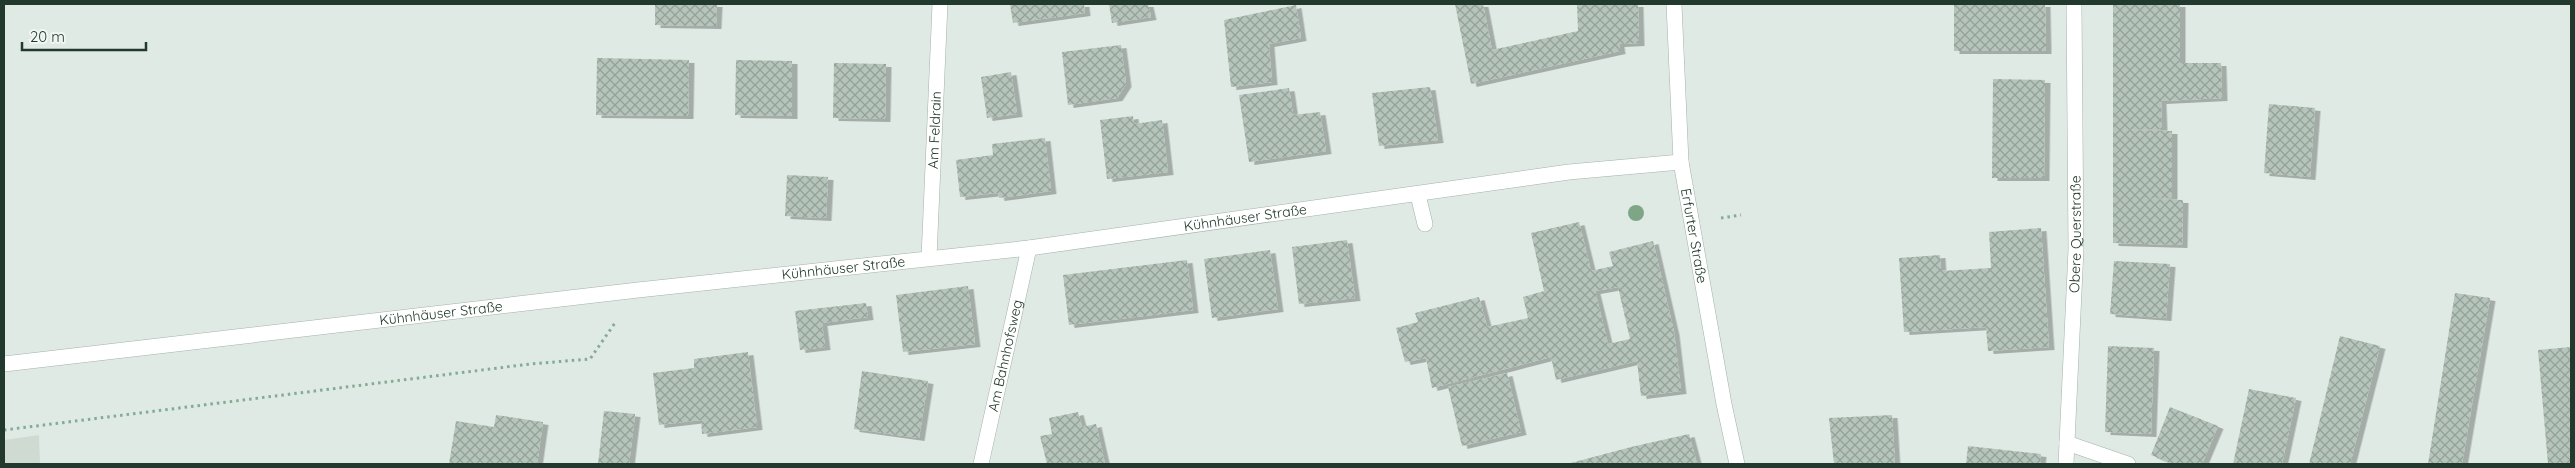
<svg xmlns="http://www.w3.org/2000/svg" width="2575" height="468" font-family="Quicksand,sans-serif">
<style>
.built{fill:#cedad2}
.building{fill:url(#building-cross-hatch);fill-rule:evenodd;filter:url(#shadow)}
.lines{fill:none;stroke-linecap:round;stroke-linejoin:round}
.service-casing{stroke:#a3b2aa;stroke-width:16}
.minor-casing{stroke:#a3b2aa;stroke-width:16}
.tertiary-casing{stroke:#a3b2aa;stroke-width:16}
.path{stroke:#82ac96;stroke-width:3;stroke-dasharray:2.5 4;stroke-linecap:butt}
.service{stroke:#fff;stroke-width:15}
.minor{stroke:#fff;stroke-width:15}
.tertiary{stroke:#fff;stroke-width:15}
.tree{fill:#7ea686}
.labels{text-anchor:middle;stroke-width:4.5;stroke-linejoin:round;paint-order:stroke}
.street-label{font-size:14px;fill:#223a2e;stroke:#f0f7f2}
</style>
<defs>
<pattern id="building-cross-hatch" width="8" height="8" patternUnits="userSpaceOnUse" patternTransform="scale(1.25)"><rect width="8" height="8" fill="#b6c5bc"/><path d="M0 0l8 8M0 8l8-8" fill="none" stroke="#94a199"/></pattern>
<filter id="shadow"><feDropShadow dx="5.5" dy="3" stdDeviation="0" flood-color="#0004"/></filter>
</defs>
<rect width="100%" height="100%" fill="#e0eae4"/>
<polygon class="built" points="39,435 40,464 4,464 4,440"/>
<g class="building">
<polygon points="655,4 717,4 716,26 655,25"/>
<polygon points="1010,4 1084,4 1085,13 1013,23"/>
<polygon points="1109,4 1148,4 1151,17 1112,23"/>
<polygon points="1455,4 1483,4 1492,50 1578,31 1577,4 1638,4 1639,43 1619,44 1620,51 1471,84"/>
<polygon points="1954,4 2045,4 2046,51 1954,51"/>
<polygon points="2113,4 2180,4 2180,63 2221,63 2222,98 2161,101 2162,129 2123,130 2172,131 2172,198 2145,199 2183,200 2182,245 2113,243"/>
<polygon points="1296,5 1301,38 1269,44 1272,82 1231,87 1224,20"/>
<polygon points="1121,45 1126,84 1117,98 1068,105 1062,52"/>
<polygon points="597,58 689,60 688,116 596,115"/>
<polygon points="736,60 792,61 792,116 735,115"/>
<polygon points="834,63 886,64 885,119 833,118"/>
<polygon points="1011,72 1017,114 987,118 981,77"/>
<polygon points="1993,79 2045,80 2044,178 1992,178"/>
<polygon points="1430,87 1438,140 1379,146 1372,93"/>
<polygon points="1289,88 1293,115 1320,112 1326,151 1249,162 1239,95"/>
<polygon points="2269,104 2315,108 2310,177 2264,173"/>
<polygon points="1133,116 1134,124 1162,120 1168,172 1107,179 1100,120"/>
<polygon points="1045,138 1051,191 999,198 998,193 960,197 956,160 993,155 992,144"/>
<polygon points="787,175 828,177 826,218 785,216"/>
<path d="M 1579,222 L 1591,271 L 1613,266 L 1609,252 L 1653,241 L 1674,332 L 1681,391 L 1641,396 L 1637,361 L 1556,380 L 1551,357 L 1432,388 L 1426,358 L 1405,362 L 1396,328 L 1418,322 L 1415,313 L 1479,297 L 1487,327 L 1528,318 L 1523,297 L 1544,291 L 1531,233 ZM 1618,287 L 1630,339 L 1608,344 L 1595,291 Z"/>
<polygon points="2041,228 2049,347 1988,351 1986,327 1904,332 1899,258 1940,255 1941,271 1991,268 1989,232"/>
<polygon points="1347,240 1355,298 1299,304 1292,247"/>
<polygon points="1270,250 1278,309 1212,318 1204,259"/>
<polygon points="1187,260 1193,310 1069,325 1063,275"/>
<polygon points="2114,261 2170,264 2166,318 2110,314"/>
<polygon points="968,286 975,344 903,352 896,295"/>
<polygon points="2455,293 2490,298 2462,464 2428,464"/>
<polygon points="866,303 868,317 822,323 825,347 800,350 795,311"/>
<polygon points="2340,336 2380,346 2350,464 2309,464"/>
<polygon points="2108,346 2154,348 2151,434 2105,432"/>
<polygon points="2571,347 2571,464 2548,464 2538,350"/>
<polygon points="748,352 757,427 702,434 701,420 659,425 653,373 694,368 694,359"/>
<polygon points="862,371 928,381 919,438 854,429"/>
<polygon points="1507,373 1521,432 1462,446 1448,387"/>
<polygon points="2249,389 2296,398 2282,464 2233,464"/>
<polygon points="2170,407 2218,426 2202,464 2173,464 2151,455"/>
<polygon points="604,411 635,414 629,464 598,464"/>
<polygon points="1078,412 1082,427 1096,424 1105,464 1047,464 1040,436 1052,434 1049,418"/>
<polygon points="496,415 543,422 537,464 449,464 456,421 494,427"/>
<polygon points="1892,415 1895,464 1834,464 1829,418"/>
<polygon points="1689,434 1697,464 1567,464 1631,447"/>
<polygon points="1968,446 2041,454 2040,464 1966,464"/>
</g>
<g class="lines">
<defs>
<g id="service">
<polyline points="1418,195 1425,224"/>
<path id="s1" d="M 929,258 L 940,4"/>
<polyline points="2067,443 2128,464"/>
</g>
<g id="minor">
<path id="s2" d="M 1681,162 L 1724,404 L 1737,464"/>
<path id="s3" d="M 981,464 L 1029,248"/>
<path id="s4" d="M 2066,464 L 2076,249 L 2074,4"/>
</g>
<g id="tertiary">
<path id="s5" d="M 4,364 L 638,290 L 1029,248 L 1569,172 L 1681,162 L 1674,4"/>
</g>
</defs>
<use href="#service" class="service-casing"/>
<use href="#minor" class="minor-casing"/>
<use href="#tertiary" class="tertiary-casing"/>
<g class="path">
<polyline points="1721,218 1741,215"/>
<polyline points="4,430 530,364 590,359 615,323"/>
</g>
<use href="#service" class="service"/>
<use href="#minor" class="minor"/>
<use href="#tertiary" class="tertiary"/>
</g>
<circle class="tree" cx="1636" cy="213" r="8"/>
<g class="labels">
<g class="street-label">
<text dy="5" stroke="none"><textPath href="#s1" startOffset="128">Am Feldrain</textPath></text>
<text dy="5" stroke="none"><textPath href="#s5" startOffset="1250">Kühnhäuser Straße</textPath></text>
<text dy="5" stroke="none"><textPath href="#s4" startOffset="230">Obere Querstraße</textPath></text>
<text dy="5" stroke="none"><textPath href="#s2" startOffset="75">Erfurter Straße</textPath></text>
<text dy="5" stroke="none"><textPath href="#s5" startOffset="845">Kühnhäuser Straße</textPath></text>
<text dy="5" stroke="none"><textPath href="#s5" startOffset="440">Kühnhäuser Straße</textPath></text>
<text dy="5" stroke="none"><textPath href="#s3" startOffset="111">Am Bahnhofsweg</textPath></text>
</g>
</g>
<rect width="2575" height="468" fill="none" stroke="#223a2e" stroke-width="10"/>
<path d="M22 42v8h124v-8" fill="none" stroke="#223a2e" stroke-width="2.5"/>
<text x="30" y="42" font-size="15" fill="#223a2e" stroke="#f0f7f2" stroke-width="4" paint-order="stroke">20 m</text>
</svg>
